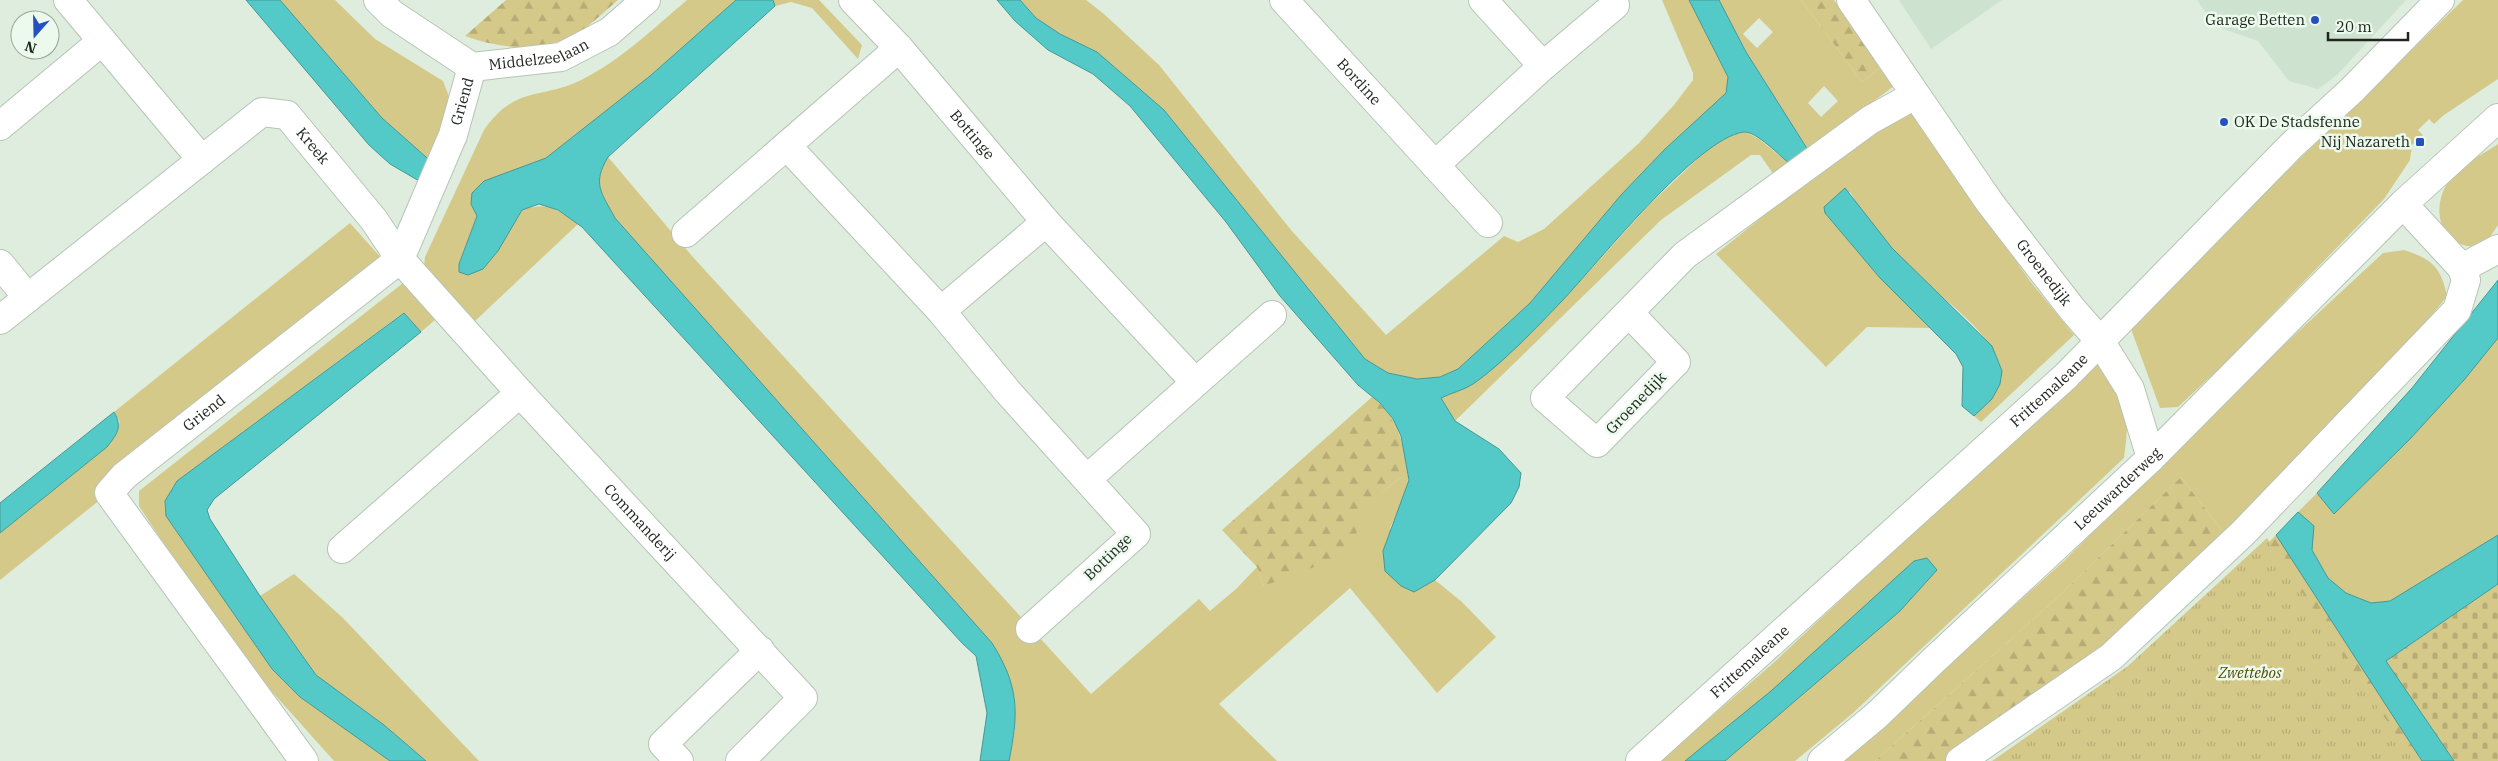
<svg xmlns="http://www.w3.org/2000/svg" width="2498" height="761" font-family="'IBM Plex Serif',serif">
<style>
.built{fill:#cee3cf}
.grass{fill:#d5c989;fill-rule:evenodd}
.forest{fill:url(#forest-firs)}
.cemetery{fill:url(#cemetery-stones)}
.park{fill:url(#park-tufts)}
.water{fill:#54cac8;stroke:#449896}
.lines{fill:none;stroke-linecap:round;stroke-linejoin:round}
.street-casing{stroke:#b6c4b6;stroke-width:30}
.secondary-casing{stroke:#b6c4b6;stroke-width:30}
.street{stroke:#fff;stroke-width:28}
.secondary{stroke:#fff;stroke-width:28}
.poi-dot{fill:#2451bf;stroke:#ebfaec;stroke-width:2}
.labels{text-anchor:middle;stroke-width:5;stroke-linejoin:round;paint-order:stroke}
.poi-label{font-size:15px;fill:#202520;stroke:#ebfaec;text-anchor:end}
.street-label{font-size:15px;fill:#202520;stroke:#ebfaec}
.park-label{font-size:15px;font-style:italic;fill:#544904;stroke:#ebfaec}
</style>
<defs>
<pattern id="forest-firs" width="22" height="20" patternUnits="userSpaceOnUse" patternTransform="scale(1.25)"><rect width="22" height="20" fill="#d5c989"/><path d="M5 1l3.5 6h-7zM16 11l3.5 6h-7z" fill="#b7ac76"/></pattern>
<pattern id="cemetery-stones" width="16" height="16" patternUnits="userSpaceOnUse" patternTransform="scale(1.25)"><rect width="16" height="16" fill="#d5c989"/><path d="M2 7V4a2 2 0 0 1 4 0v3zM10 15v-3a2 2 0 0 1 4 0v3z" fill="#b7ac76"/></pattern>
<pattern id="park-tufts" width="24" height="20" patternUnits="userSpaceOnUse" patternTransform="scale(1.25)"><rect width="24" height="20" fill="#d5c989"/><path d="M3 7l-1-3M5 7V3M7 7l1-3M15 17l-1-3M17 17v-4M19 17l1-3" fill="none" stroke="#b7ac76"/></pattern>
</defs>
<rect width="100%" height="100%" fill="#deedde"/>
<g class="built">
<polygon points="1899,0 2002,0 1931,49"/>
<polygon points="2197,0 2406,0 2337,75 2318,89 2289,81 2258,41 2215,26"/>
</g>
<g class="grass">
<polygon points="280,0 335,0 375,39 443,81 451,102 435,165 382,118"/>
<path d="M 687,0 L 736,0 L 650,76 L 546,158 L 523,167 L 471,204 L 477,215 L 459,264 L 467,275 L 483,269 L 498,251 L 522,210 C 549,201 556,209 578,224 L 474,322 L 424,266 L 425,257 L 484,130 C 516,84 543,100 583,79 C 621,60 655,27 687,0 Z"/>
<polygon points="773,0 819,0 862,45 858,59 812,8 791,2 775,6"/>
<polygon points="1020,0 1086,0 1104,14 1159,65 1291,230 1386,335 1504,236 1518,242 1544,229 1638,144 1674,105 1693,80 1693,73 1662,0 1689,0 1728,77 1726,93 1664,150 1621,195 1530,303 1458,369 1440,377 1417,379 1388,373 1365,359 1164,110 1097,52 1060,34 1036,18"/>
<path d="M 1719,0 L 1801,0 L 1862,82 L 1881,67 L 1894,86 L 1808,150 L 1746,52 ZM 1759,18 L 1773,32 L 1757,48 L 1743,34 ZM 1824,86 L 1838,101 L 1821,117 L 1808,103 Z"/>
<polygon points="2463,0 2498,0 2498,79 2444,115 2434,124 2429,119 2418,130 2423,135 2412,145 2410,160 2384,199 2224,364 2178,407 2160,408 2131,329 2137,317"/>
<path d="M 1910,109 L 2030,281 L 2074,335 L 1981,422 L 1974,416 L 1992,399 L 2002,371 C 1990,330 1947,303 1917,275 C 1892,250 1868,222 1850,192 L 1825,213 L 1880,278 L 1931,328 L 1867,327 L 1826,367 L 1716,254 L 1788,196 Z"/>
<polygon points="1746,132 1759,139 1790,164 1774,175 1760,155 1751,155 1661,220 1455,421 1441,398 1472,385 1514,348 1561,302 1649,205 1709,148 1731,135"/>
<path d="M 2498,144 L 2498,225 L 2486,243 C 2481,244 2472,247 2467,246 C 2434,238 2433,200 2451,178 C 2461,164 2484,154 2498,144 Z"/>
<path d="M 608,157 L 692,256 L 1091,694 L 1199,599 L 1210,611 L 1236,589 L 1257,567 L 1264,586 L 1358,529 L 1368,506 L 1388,487 L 1408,473 C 1412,491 1397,511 1390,528 L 1414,592 L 1435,580 L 1462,602 L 1496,637 L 1437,693 L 1350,588 L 1219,704 L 1277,761 L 1009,761 L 1015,729 L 1014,693 L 615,218 C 601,192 592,184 608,157 Z"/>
<polygon points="350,223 383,260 106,495 0,580 0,533 107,447 120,422 114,412"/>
<path d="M 2404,250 C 2432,259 2441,267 2447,296 L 2389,369 L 2229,540 L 2181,477 L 2058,597 L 1875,761 L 1842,761 L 2064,561 L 2215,409 L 2383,253 Z"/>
<polygon points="403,283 436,319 421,332 403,313 177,481 165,501 166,516 272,669 300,697 390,761 334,761 233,648 139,506 139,491"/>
<path d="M 2498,338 L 2498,535 L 2390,601 L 2371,603 L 2346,593 L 2328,578 L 2312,550 L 2313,526 L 2298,512 L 2317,493 L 2334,514 C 2391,457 2448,401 2498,338 Z"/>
<path d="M 2095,362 C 2127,401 2131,407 2124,458 L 1853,713 L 1795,761 L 1660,761 L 1770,666 Z"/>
<polygon points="294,574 343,618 479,761 426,761 384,725 316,675 260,596"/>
</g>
<g class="forest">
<path d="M 506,0 L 618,0 C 606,10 593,23 580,32 C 543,53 503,50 465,36 Z"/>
<polygon points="1801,0 1834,0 1881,67 1862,82"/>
<path d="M 1372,397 C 1398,417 1403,442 1408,473 L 1388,487 L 1369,506 L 1351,544 L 1335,559 L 1264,586 L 1257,567 L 1222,530 Z"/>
<polygon points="2181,477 2229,540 2171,596 1947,761 1875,761 2058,597"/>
<polygon points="2276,535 2422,761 2395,761 2258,553"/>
</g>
<polygon class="cemetery" points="2498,584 2498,761 2454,761 2386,661"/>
<polygon class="park" points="2267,538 2357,677 2414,761 1992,761 2128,666"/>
<g class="water">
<polygon points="246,0 280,0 382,118 435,165 426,185 390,164 369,145"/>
<path d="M 736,0 L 773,0 L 775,6 L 608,157 C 592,184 601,192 615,218 L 992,643 C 1019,686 1019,712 1009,761 L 980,761 L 987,713 L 976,656 L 962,643 L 582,227 L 558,210 L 539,204 L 522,210 L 498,251 L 483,269 L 468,275 L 459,272 L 459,264 L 477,216 L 471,204 L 472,193 L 484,181 L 546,158 L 650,76 Z"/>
<path d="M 997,0 L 1020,0 L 1036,18 L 1060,34 L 1097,52 L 1164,110 L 1365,359 L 1388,373 L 1417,379 L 1440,377 L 1458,369 L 1530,303 L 1621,195 L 1664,150 L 1726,93 L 1728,77 L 1689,0 L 1719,0 L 1746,52 L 1808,150 L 1790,164 C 1780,156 1756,131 1744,132 C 1698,137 1596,265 1562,301 C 1538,326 1501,365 1473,384 C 1464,390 1451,393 1441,398 L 1455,421 L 1499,449 L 1521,473 L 1519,487 L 1511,503 L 1435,580 L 1414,592 L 1401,586 L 1385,571 L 1383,551 L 1409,480 L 1401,436 L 1393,419 L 1380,403 L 1358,385 L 1280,296 L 1226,222 L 1130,106 L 1093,74 L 1048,50 L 1015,21 Z"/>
<polygon points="1845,188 1892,248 1992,346 2002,371 2000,384 1992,399 1974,416 1962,406 1963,367 1956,354 1880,278 1825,213 1824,207"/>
<polygon points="2498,280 2498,338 2464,380 2410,439 2334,514 2317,493 2412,388"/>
<polygon points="404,313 421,332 214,499 207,510 210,519 260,596 316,675 384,725 426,761 390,761 300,697 272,669 166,516 165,501 177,481"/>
<path d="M 114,412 C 123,427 117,434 107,447 L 0,533 L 0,503 Z"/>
<polygon points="2298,512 2314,526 2312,550 2328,578 2346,593 2371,603 2390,601 2498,535 2498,584 2386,661 2454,761 2422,761 2276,535"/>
<polygon points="1927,558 1937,570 1900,611 1725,761 1685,761 1771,691 1914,561"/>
</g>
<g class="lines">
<defs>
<g id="street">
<polyline points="68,0 202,160"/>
<path id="s1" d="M 378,0 L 392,14 L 472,67 L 561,57 L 609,32 L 646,0"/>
<path id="s2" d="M 853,0 L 899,48 L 1046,222 L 1195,382"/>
<path id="s3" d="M 1284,0 L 1488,223"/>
<polyline points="1483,0 1543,66"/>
<path id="s4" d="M 1851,0 L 1990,203 L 2072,309 L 2100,341 L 2130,389 L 2151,458"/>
<polyline points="0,126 102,41"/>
<polyline points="787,146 941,311 1008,392 1136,534 1030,629"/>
<polyline points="1435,165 1543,66 1615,5"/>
<polyline points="686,233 899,48"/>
<polyline points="0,264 28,298"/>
<polyline points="2462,268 2498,249"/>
<polyline points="941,311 1046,222"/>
<polyline points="1629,313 1676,362 1597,443 1545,398 1685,255 1870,120 1915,95"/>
<path id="s5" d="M 0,320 L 262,112 L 287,115 L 374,220 L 400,259 L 520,393 L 803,698 L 740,761"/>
<polyline points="1087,479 1272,315"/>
<polyline points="342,549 520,393"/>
<path id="s6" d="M 304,761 L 109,493 L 124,476 L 400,259 L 453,135 L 472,67"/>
<polyline points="679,761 663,744 760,650"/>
<path id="s7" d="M 1640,761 L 2066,376 L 2291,146 L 2352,90 L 2440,0"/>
<polyline points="1960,761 2111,657 2243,533 2457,310 2466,280 2462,268 2403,204"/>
</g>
<g id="secondary">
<path id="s8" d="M 1822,761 L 1877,715 L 1933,661 L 2151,458 L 2403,204 L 2498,118"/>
</g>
</defs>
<use href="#street" class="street-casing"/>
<use href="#secondary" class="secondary-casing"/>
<use href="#street" class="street"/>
<use href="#secondary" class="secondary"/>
</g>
<g class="poi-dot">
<circle cx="2315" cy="20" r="5"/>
<circle cx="2224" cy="122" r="5"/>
<rect x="2415" y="137" width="10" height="10" rx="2.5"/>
</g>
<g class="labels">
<g class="poi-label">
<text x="2305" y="25">Garage Betten</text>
<text x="2234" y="127" text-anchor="start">OK De Stadsfenne</text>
<text x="2410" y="147">Nij Nazareth</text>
</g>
<g class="street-label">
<text dy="5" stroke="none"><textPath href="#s1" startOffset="184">Middelzeelaan</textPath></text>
<text dy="5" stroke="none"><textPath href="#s3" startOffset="111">Bordine</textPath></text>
<text dy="5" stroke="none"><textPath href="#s6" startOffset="875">Griend</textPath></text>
<text dy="5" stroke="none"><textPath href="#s2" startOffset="180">Bottinge</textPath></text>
<text dy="5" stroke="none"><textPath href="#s5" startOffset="400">Kreek</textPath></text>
<text dy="5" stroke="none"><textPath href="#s4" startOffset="334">Groenedijk</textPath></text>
<text dy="5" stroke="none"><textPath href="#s7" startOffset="552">Frittemaleane</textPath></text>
<text transform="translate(1636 403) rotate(-46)" y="5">Groenedijk</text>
<text dy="5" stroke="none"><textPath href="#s6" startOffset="456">Griend</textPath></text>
<text dy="5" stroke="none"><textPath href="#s8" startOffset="402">Leeuwarderweg</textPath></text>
<text dy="5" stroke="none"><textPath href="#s5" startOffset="899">Commanderij</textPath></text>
<text transform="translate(1108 557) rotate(-44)" y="5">Bottinge</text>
<text dy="5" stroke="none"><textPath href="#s7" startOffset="148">Frittemaleane</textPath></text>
</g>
<g class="park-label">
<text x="2250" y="678">Zwettebos</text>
</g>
</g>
<g transform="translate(35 35) rotate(200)"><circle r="24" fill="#ebfaec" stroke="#9aa59a"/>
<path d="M0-4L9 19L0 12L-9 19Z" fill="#2451bf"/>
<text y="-8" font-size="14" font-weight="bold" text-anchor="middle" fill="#202520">N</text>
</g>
<path d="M2328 32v8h80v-8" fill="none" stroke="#202520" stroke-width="2.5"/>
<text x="2336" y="32" font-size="15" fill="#202520" stroke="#ebfaec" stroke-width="4" paint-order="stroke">20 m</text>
</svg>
